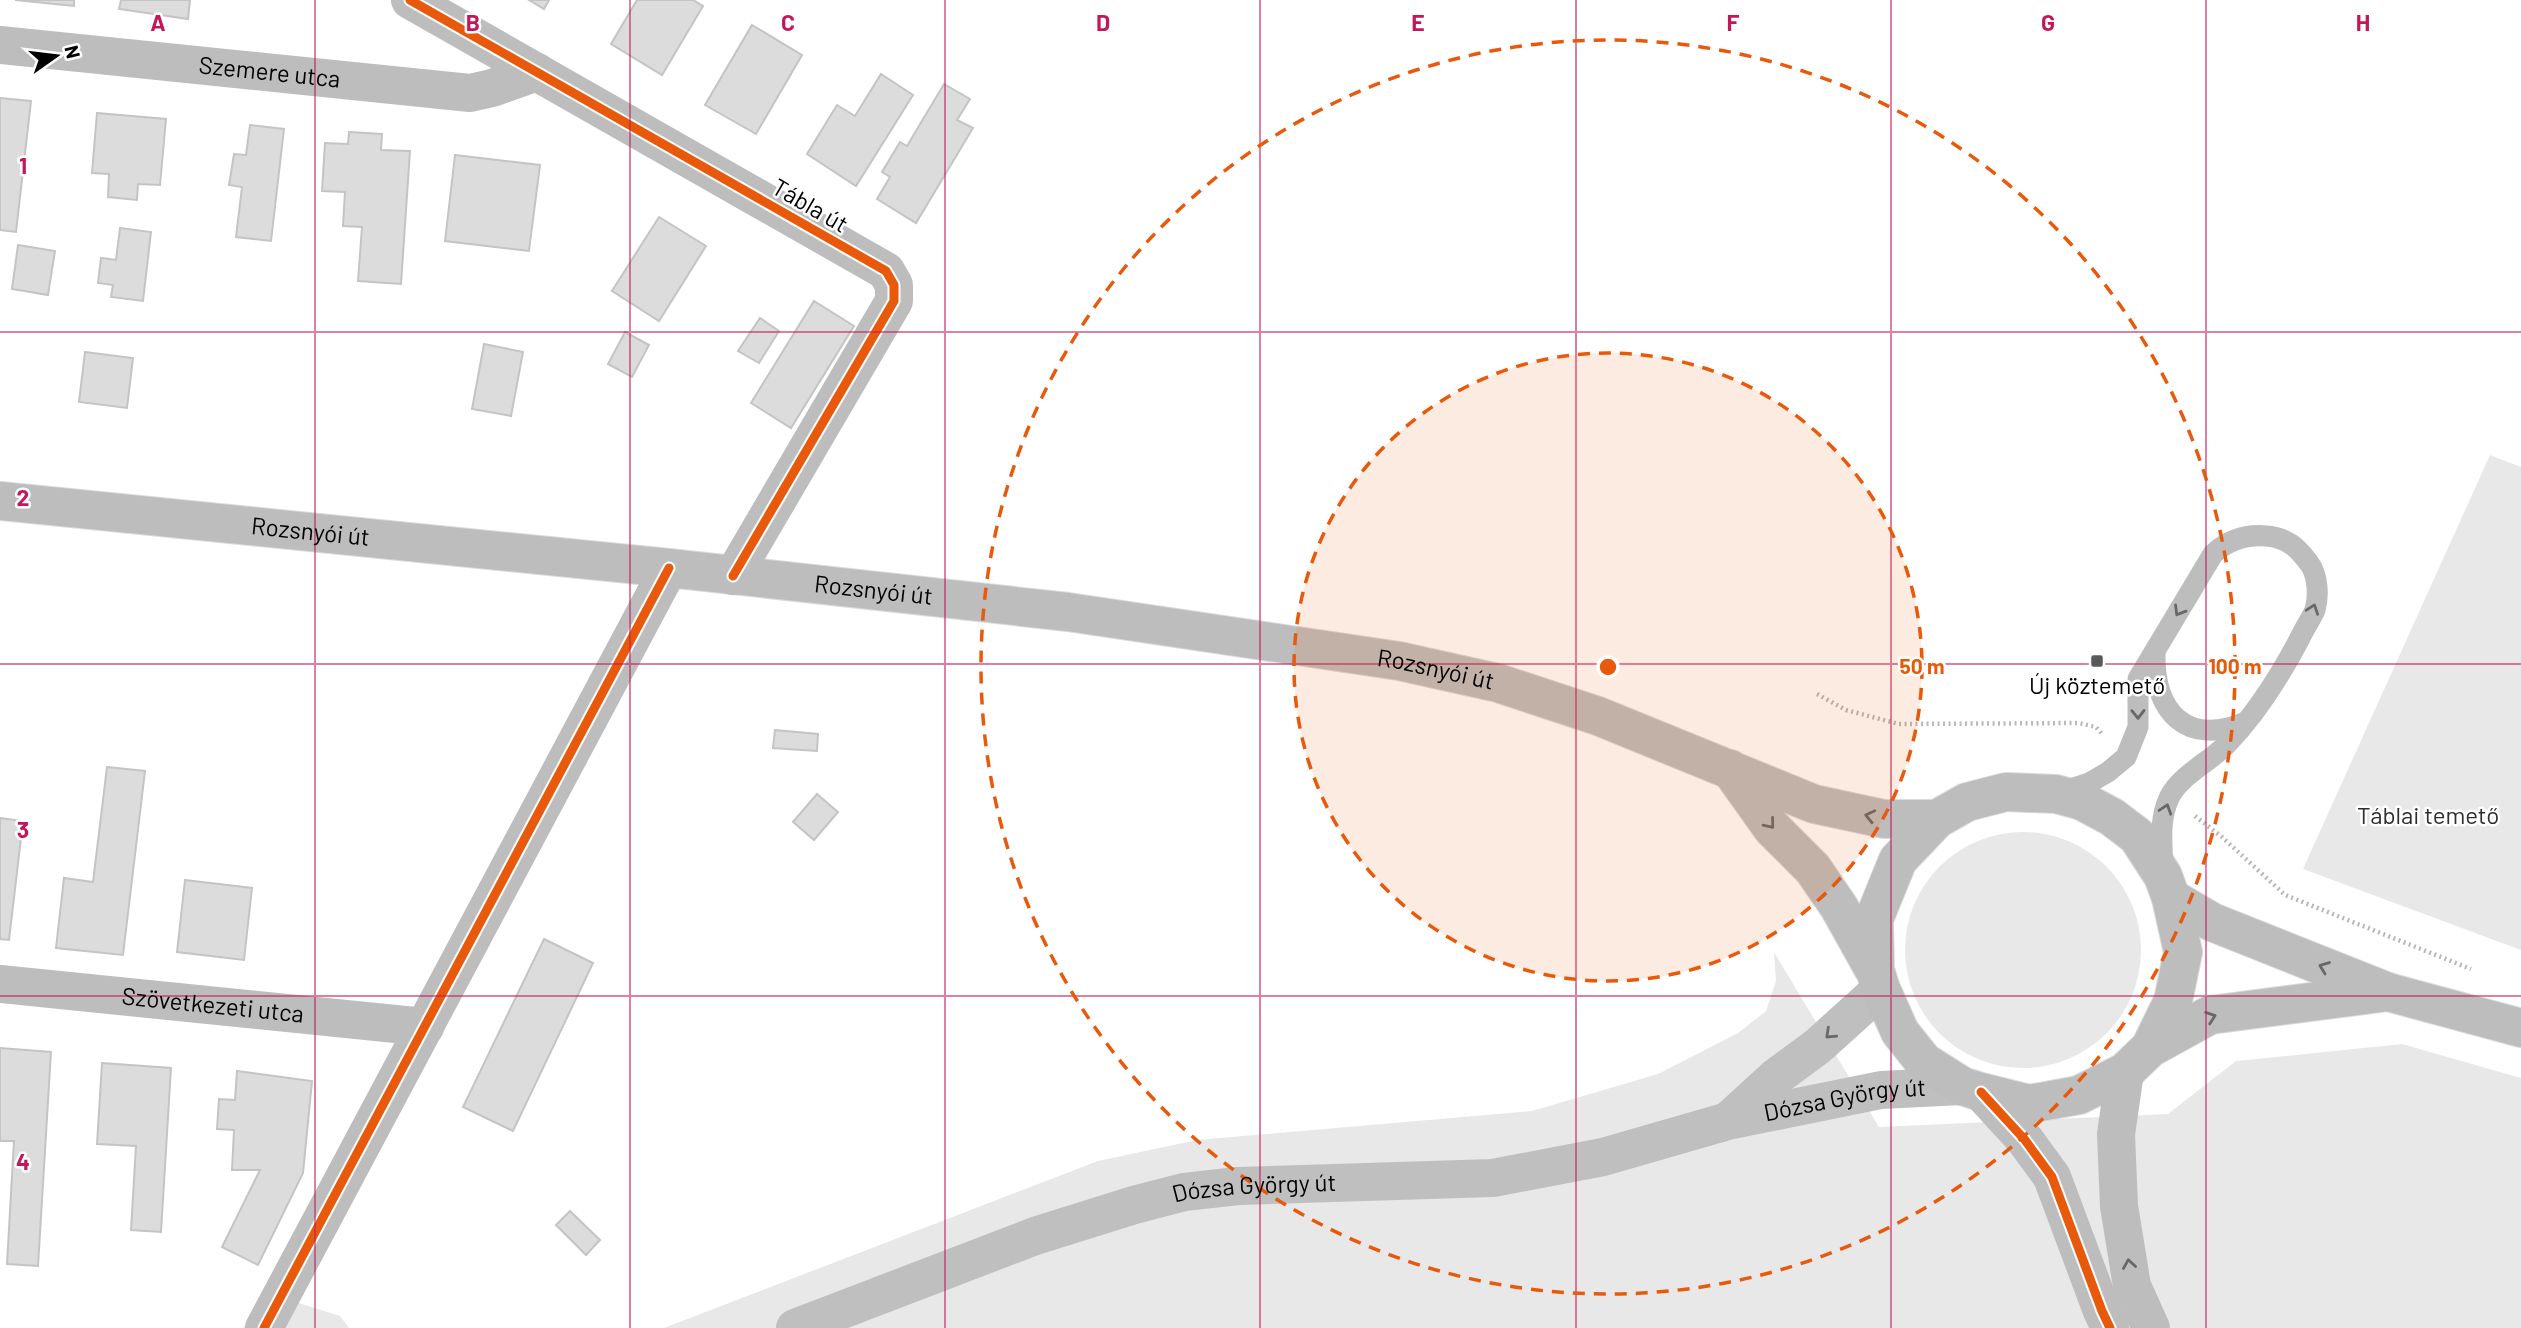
<svg xmlns="http://www.w3.org/2000/svg" width="2521" height="1328" font-family="Barlow,sans-serif">
<style>
.green{fill:#e8e8e8}
.building{fill:#dcdcdc;stroke:#c4c4c4;stroke-width:2}
.lines{fill:none;stroke-linecap:round;stroke-linejoin:round}
.primary-casing{stroke:#dbdbdb;stroke-width:40}
.path{stroke:#b8b8b8;stroke-width:4.5;stroke-dasharray:2 3.5;stroke-linecap:butt}
.lane{stroke:#bdbdbd;stroke-width:21}
.street{stroke:#bdbdbd;stroke-width:38}
.secondary{stroke:#bfbfbf;stroke-width:38}
.primary{stroke:#bdbdbd;stroke-width:38}
.cycleway-casing{stroke:#fff;stroke-width:13}
.cycleway{stroke:#e8590c;stroke-width:9}
.oneway{stroke:#686868}
.oneway2{stroke:#696969}
.grid{fill:none;stroke:#c2185b;stroke-width:2;stroke-opacity:0.55}
.ring{fill:none;stroke:#e8590c;stroke-width:3.5;stroke-dasharray:12 9}
.poi-dot{fill:#595959;stroke:#fff;stroke-width:2.5}
.labels{text-anchor:middle;stroke-width:5;stroke-linejoin:round;paint-order:stroke}
.street-label{font-size:24px;fill:#000;stroke:#fff}
.poi-label{font-size:24px;fill:#000;stroke:#fff}
.park-label{font-size:24px;fill:#2d2d2d;stroke:#fff}
.grid-label{font-size:23px;text-anchor:middle;font-weight:bold;fill:#c2185b;stroke:#fff;stroke-width:5;stroke-linejoin:round;paint-order:stroke}
.centre{fill:#e8590c;stroke:#fff;stroke-width:3.5}
.ring-label{font-size:21px;text-anchor:middle;font-weight:bold;fill:#e8590c;stroke:#fff;stroke-width:5;stroke-linejoin:round;paint-order:stroke}
</style>
<rect width="100%" height="100%" fill="#fff"/>
<g class="green">
<polygon points="2490,455 2521,467 2521,950 2303,869"/>
<circle cx="2023" cy="950" r="118"/>
<polygon points="1774,952 1879,1127 2168,1114 2236,1061 2402,1044 2521,1078 2521,1328 664,1328 1098,1161 1197,1140 1532,1111 1658,1074 1738,1033 1766,1011 1776,981"/>
<polygon points="264,1292 340,1316 349,1328 243,1328"/>
</g>
<g class="building">
<polygon points="15,0 74,0 74,6"/>
<polygon points="121,0 190,0 188,19 119,9"/>
<polygon points="529,0 549,0 544,9"/>
<polygon points="637,0 693,0 703,6 662,75 611,44"/>
<polygon points="752,25 802,55 756,134 705,105"/>
<polygon points="881,74 913,95 856,186 807,154 837,105 855,116"/>
<polygon points="944,84 970,99 957,120 973,128 916,223 877,199 890,177 882,172 900,142 907,146"/>
<polygon points="0,98 31,101 16,232 0,230"/>
<polygon points="97,113 166,119 160,185 138,184 137,200 108,197 109,174 92,173"/>
<polygon points="250,125 284,129 271,241 236,237 242,187 229,185 234,154 246,155"/>
<polygon points="349,132 382,134 381,150 410,151 401,284 358,281 362,227 343,226 345,192 322,191 325,143 348,144"/>
<polygon points="455,155 540,165 529,251 445,241"/>
<polygon points="659,217 706,246 659,321 612,291"/>
<polygon points="120,228 151,232 143,301 111,297 113,285 98,283 101,258 116,260"/>
<polygon points="18,245 55,251 48,295 12,289"/>
<polygon points="814,301 854,326 791,428 751,403"/>
<polygon points="760,318 779,331 759,363 738,351"/>
<polygon points="625,332 649,345 632,377 608,364"/>
<polygon points="484,344 523,352 511,416 472,409"/>
<polygon points="85,352 133,358 127,408 79,402"/>
<polygon points="775,730 818,734 817,751 773,748"/>
<polygon points="107,767 145,771 123,955 56,948 64,878 93,882"/>
<polygon points="817,794 838,812 814,840 793,822"/>
<polygon points="0,818 23,821 9,940 0,939"/>
<polygon points="185,880 252,888 244,960 177,952"/>
<polygon points="544,939 593,963 513,1131 463,1107"/>
<polygon points="0,1048 51,1052 38,1266 7,1264 14,1141 0,1141"/>
<polygon points="102,1063 171,1068 161,1232 131,1230 136,1146 97,1144"/>
<polygon points="237,1071 312,1081 303,1173 258,1265 222,1247 260,1170 232,1170 234,1130 217,1129 219,1099 235,1100"/>
<polygon points="570,1211 600,1240 586,1255 556,1225"/>
</g>
<g class="lines">
<defs>
<g id="primary">
<path id="s4" d="M 0,501 L 669,568 L 1068,612 L 1399,661 L 1498,683 L 1598,716 L 1814,804 L 1884,819 L 1937,819"/>
<polyline points="1730,769 1772,828 1813,869 1839,907 1873,968"/>
<polyline points="2171,898 2212,922 2388,992 2521,1028"/>
<polyline points="2150,1048 2173,1001 2183,952 2171,898 2163,876 2137,836 2112,817 2082,801 2056,794 2006,792 1967,802 1937,819 1898,860 1874,919 1875,970 1881,989 1900,1032 1924,1062 1962,1086 1981,1092 2029,1104 2079,1095 2125,1072 2150,1048 2210,1015 2388,992"/>
</g>
</defs>
<use href="#primary" class="primary-casing"/>
<g class="path">
<polyline points="1817,694 1846,710 1899,724 2079,723 2096,727 2102,734"/>
<polyline points="2195,816 2222,837 2285,895 2471,969"/>
</g>
<g class="lane">
<path d="M 2155,653 C 2154,712 2186,747 2246,722"/>
<path d="M 2062,792 L 2089,783 L 2108,772 L 2126,757 L 2138,727 L 2138,679 L 2213,554 C 2228,540 2246,534 2267,536 C 2287,538 2297,547 2309,563 C 2318,575 2319,596 2315,610 C 2311,619 2304,629 2300,638 C 2280,676 2257,713 2227,744 C 2210,762 2180,775 2169,798 C 2159,820 2162,843 2163,867"/>
</g>
<g class="street">
<polyline points="410,0 886,271 894,285 894,301 733,576"/>
<path id="s1" d="M 0,45 L 470,93 L 492,88 L 537,72"/>
<path id="s2" d="M 0,984 L 425,1027"/>
<polyline points="2125,1072 2116,1134 2119,1206 2132,1286 2151,1328"/>
<polyline points="1981,1092 2025,1140 2052,1177 2102,1311 2110,1328"/>
<polyline points="264,1328 669,568"/>
</g>
<g class="secondary">
<polyline points="1730,1119 1776,1077 1818,1046 1881,989"/>
<path id="s3" d="M 795,1328 L 1035,1236 L 1134,1205 L 1184,1192 L 1238,1186 L 1493,1178 L 1603,1157 L 1728,1121 L 1881,1090 L 1962,1086"/>
</g>
<use href="#primary" class="primary"/>
<defs>
<g id="cycleway">
<polyline points="410,0 886,271 894,285 894,301 733,576"/>
<polyline points="1981,1092 2025,1140 2052,1177 2102,1311 2110,1328"/>
<polyline points="264,1328 669,568"/>
</g>
</defs>
<use href="#cycleway" class="cycleway-casing"/>
<use href="#cycleway" class="cycleway"/>
</g>
<defs><path id="oneway-chevron" d="M-2-3.5L2.5 0L-2 3.5" fill="none" stroke-width="1.6" stroke-linecap="round" stroke-linejoin="round" transform="scale(1.75)"/></defs>
<g class="oneway">
<use href="#oneway-chevron" transform="translate(2313 609) rotate(-71)"/>
<use href="#oneway-chevron" transform="translate(2179 611) rotate(121)"/>
<use href="#oneway-chevron" transform="translate(2138 714) rotate(89)"/>
<use href="#oneway-chevron" transform="translate(2166 809) rotate(-72)"/>
<use href="#oneway-chevron" transform="translate(1870 816) rotate(-167)"/>
<use href="#oneway-chevron" transform="translate(1770 824) rotate(51)"/>
<use href="#oneway-chevron" transform="translate(2324 967) rotate(-159)"/>
<use href="#oneway-chevron" transform="translate(2211 1017) rotate(-19)"/>
<use href="#oneway-chevron" transform="translate(2129 1264) rotate(-99)"/>
</g>
<use class="oneway2" href="#oneway-chevron" transform="translate(1830 1034) rotate(137)"/>
<path class="grid" d="M 315,0 L 315,1328M 630,0 L 630,1328M 945,0 L 945,1328M 1260,0 L 1260,1328M 1576,0 L 1576,1328M 1891,0 L 1891,1328M 2206,0 L 2206,1328M 0,332 L 2521,332M 0,664 L 2521,664M 0,996 L 2521,996"/>
<circle cx="1608" cy="667" r="314" fill="#e8590c" fill-opacity=".12"/>
<g class="ring">
<circle cx="1608" cy="667" r="314"/>
<circle cx="1608" cy="667" r="627"/>
</g>
<rect class="poi-dot" x="2090" y="654" width="14" height="14" rx="3.5"/>
<g class="labels">
<g class="street-label">
<text dy="8" stroke="none"><textPath href="#s1" startOffset="271">Szemere utca</textPath></text>
<text transform="translate(810 206) rotate(30)" y="8">Tábla út</text>
<text dy="8" stroke="none"><textPath href="#s4" startOffset="312">Rozsnyói út</textPath></text>
<text dy="8" stroke="none"><textPath href="#s4" startOffset="878">Rozsnyói út</textPath></text>
<text dy="8" stroke="none"><textPath href="#s4" startOffset="1446">Rozsnyói út</textPath></text>
<text dy="8" stroke="none"><textPath href="#s2" startOffset="214">Szövetkezeti utca</textPath></text>
<text dy="8" stroke="none"><textPath href="#s3" startOffset="1083">Dózsa György út</textPath></text>
<text dy="8" stroke="none"><textPath href="#s3" startOffset="483">Dózsa György út</textPath></text>
</g>
<g class="poi-label">
<text x="2097" y="694">Új köztemető</text>
</g>
<g class="park-label">
<text x="2428" y="824">Táblai temető</text>
</g>
</g>
<g class="grid-label">
<text x="158" y="31">A</text>
<text x="473" y="31">B</text>
<text x="788" y="31">C</text>
<text x="1103" y="31">D</text>
<text x="1418" y="31">E</text>
<text x="1733" y="31">F</text>
<text x="2048" y="31">G</text>
<text x="2363" y="31">H</text>
<text x="23" y="174">1</text>
<text x="23" y="506">2</text>
<text x="23" y="838">3</text>
<text x="23" y="1170">4</text>
</g>
<circle cx="1608" cy="667" r="10" class="centre"/>
<g class="ring-label">
<text x="1922" y="674">50 m</text>
<text x="2235" y="674">100 m</text>
</g>
<g transform="translate(56 56) rotate(76)" stroke="#ffffff" stroke-width="5" paint-order="stroke">
<path d="M0-5L12 26L0 18L-12 26Z" fill="#000000"/>
<text y="-10" font-size="19" font-weight="bold" text-anchor="middle" fill="#000000">N</text>
</g>
</svg>
